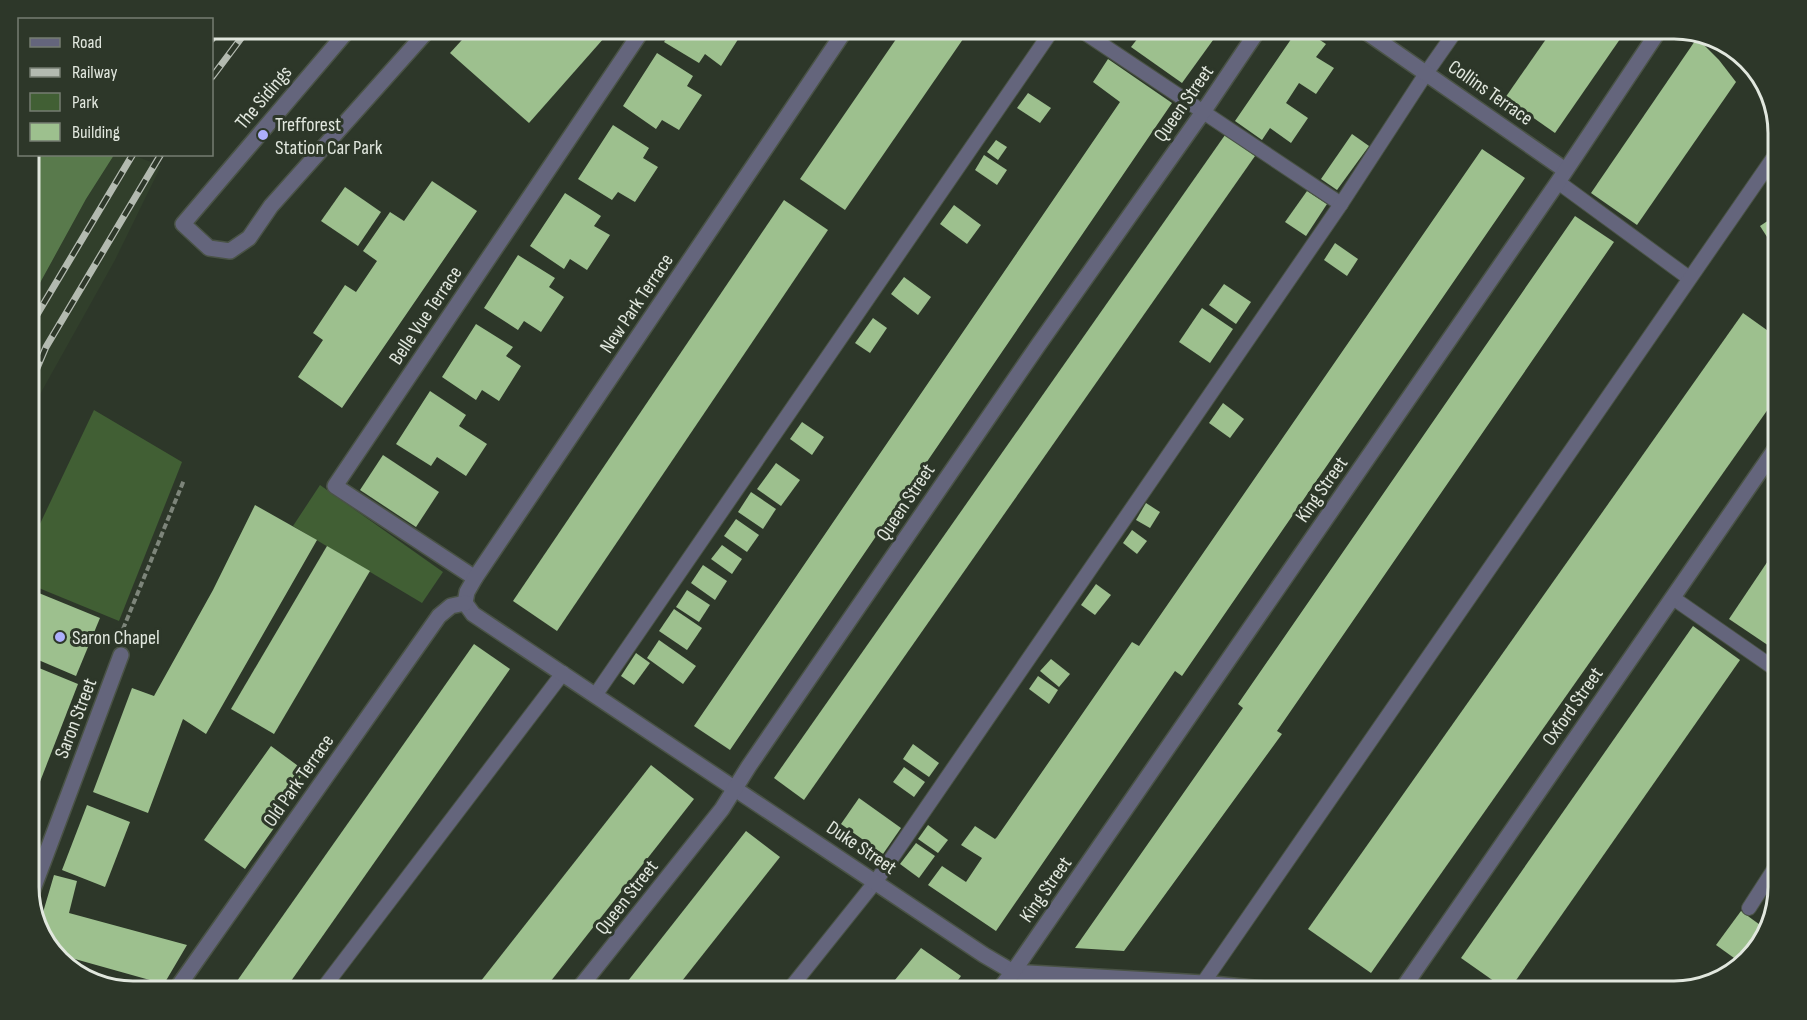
<svg xmlns="http://www.w3.org/2000/svg" width="1807" height="1020" font-family="'Sofia Sans Condensed',sans-serif">
<style>
.built{fill:#313f2b}
.green{fill:#415f34}
.forest{fill:#597a4c}
.building{fill:#9dc08e}
.lines{fill:none;stroke-linecap:round;stroke-linejoin:round}
.service-casing{stroke:#4a5346;stroke-width:16}
.minor-casing{stroke:#4a5346;stroke-width:18}
.path{stroke:#7d857a;stroke-width:4;stroke-dasharray:6 3;stroke-linecap:butt}
.service{stroke:#64657c;stroke-width:14}
.minor{stroke:#64657c;stroke-width:15}
.rail-casing{stroke:#b3bab0;stroke-width:7}
.rail{stroke:#2d3729;stroke-width:4.5;stroke-dasharray:14;stroke-linecap:butt}
.poi-dot{fill:#adaffb;stroke:#2d3729;stroke-width:2}
.labels{text-anchor:middle;stroke-width:6;stroke-linejoin:round;paint-order:stroke}
.street-label{font-size:20px;fill:#e1e7de;stroke:#2d3729}
.poi-label{font-size:20px;fill:#e1e7de;stroke:#2d3729;text-anchor:start}
.rim{fill:none;stroke:#e1e7de;stroke-width:3}
</style>
<rect width="100%" height="100%" fill="#2d3729"/>
<polygon class="built" points="114,155 133,155 161,166 115,260 29,414 29,303 86,199"/>
<g class="green">
<polygon points="94,410 182,462 119,621 29,584 29,547"/>
<polygon points="320,485 443,572 422,603 293,526"/>
</g>
<polygon class="forest" points="29,155 114,155 86,199 29,303"/>
<g class="building">
<polygon points="472,29 612,29 529,123 450,53"/>
<polygon points="673,29 742,29 744,30 721,66 705,54 699,63 664,42"/>
<polygon points="903,29 970,29 845,210 800,179"/>
<polygon points="1145,29 1221,29 1182,83 1131,47"/>
<polygon points="1298,29 1303,29 1326,44 1316,57 1334,68 1316,94 1299,83 1286,103 1308,118 1291,143 1270,128 1262,140 1235,121"/>
<polygon points="1553,29 1627,29 1555,133 1505,98"/>
<polygon points="1697,38 1719,60 1736,82 1637,225 1591,193"/>
<polygon points="657,53 693,76 687,86 702,95 679,130 662,120 656,129 623,106"/>
<polygon points="1108,59 1172,103 730,750 694,726 1120,102 1093,82"/>
<polygon points="1028,93 1051,108 1040,123 1017,108"/>
<polygon points="613,125 649,148 643,158 658,167 635,202 618,192 612,200 578,179"/>
<polygon points="1352,134 1369,146 1337,190 1321,179"/>
<polygon points="1225,135 1255,156 804,800 774,778"/>
<polygon points="996,140 1007,147 998,160 987,152"/>
<polygon points="1482,149 1525,178 1182,676 1175,671 996,931 928,885 942,866 966,882 982,858 961,845 975,826 995,839 997,837 1132,642 1139,646"/>
<polygon points="984,155 1007,170 997,185 975,170"/>
<polygon points="432,181 477,211 342,408 298,377 323,340 313,333 345,285 356,292 377,261 363,251 390,212 404,221"/>
<polygon points="345,187 381,212 358,246 321,221"/>
<polygon points="1307,191 1327,204 1306,236 1285,222"/>
<polygon points="565,193 601,216 594,226 610,235 587,270 570,259 564,269 530,246"/>
<polygon points="784,200 828,230 557,631 513,601"/>
<polygon points="954,205 981,225 967,244 940,224"/>
<polygon points="1778,214 1778,254 1760,226"/>
<polygon points="1575,216 1614,242 1277,731 1282,734 1124,951 1075,948 1243,708 1238,704"/>
<polygon points="1335,243 1358,259 1347,276 1324,260"/>
<polygon points="518,255 555,278 549,287 564,297 541,332 524,321 518,330 484,308"/>
<polygon points="904,277 931,297 918,315 891,294"/>
<polygon points="1224,284 1251,302 1236,324 1209,305"/>
<polygon points="1202,308 1233,329 1210,363 1179,342"/>
<polygon points="1743,313 1778,338 1778,395 1371,973 1308,929"/>
<polygon points="873,318 887,328 870,353 855,343"/>
<polygon points="476,324 513,347 506,356 521,366 499,401 482,390 476,400 442,377"/>
<polygon points="430,391 466,415 459,426 487,444 466,476 437,457 431,466 396,444"/>
<polygon points="1223,403 1244,419 1230,438 1209,423"/>
<polygon points="802,422 824,437 812,455 790,439"/>
<polygon points="383,455 439,492 416,527 360,490"/>
<polygon points="776,463 800,480 781,506 757,489"/>
<polygon points="751,492 776,509 763,529 738,512"/>
<polygon points="1146,503 1160,512 1150,528 1136,520"/>
<polygon points="255,505 317,540 206,734 183,719 148,813 93,792 132,688 154,696 213,590"/>
<polygon points="736,519 759,535 747,552 724,536"/>
<polygon points="1132,530 1147,541 1137,554 1123,543"/>
<polygon points="722,545 742,559 732,574 711,559"/>
<polygon points="327,546 370,571 274,734 231,709"/>
<polygon points="1778,546 1778,652 1729,619"/>
<polygon points="703,565 727,581 715,600 691,583"/>
<polygon points="1096,584 1111,595 1095,615 1081,605"/>
<polygon points="29,589 100,618 76,676 29,656"/>
<polygon points="687,590 710,605 699,622 676,607"/>
<polygon points="674,609 702,628 687,650 659,631"/>
<polygon points="1693,626 1740,660 1512,986 1498,984 1461,958"/>
<polygon points="659,640 696,666 683,684 647,658"/>
<polygon points="474,644 510,669 447,759 284,991 230,991"/>
<polygon points="636,653 650,663 634,685 621,676"/>
<polygon points="1051,659 1070,674 1059,687 1040,671"/>
<polygon points="39,668 78,684 29,810 29,695"/>
<polygon points="1038,676 1058,690 1049,704 1029,689"/>
<polygon points="913,744 939,763 929,777 903,759"/>
<polygon points="271,746 305,771 277,809 284,814 245,869 204,840"/>
<polygon points="651,765 694,799 658,845 543,991 473,991"/>
<polygon points="904,767 925,782 914,797 893,782"/>
<polygon points="859,798 901,828 883,854 841,824"/>
<polygon points="87,805 130,822 105,887 62,870"/>
<polygon points="928,825 948,840 938,853 918,839"/>
<polygon points="746,831 780,857 674,991 620,991"/>
<polygon points="916,843 935,856 919,878 900,864"/>
<polygon points="54,875 77,881 69,913 187,945 164,984 57,954 43,939 39,926"/>
<polygon points="1741,911 1767,930 1765,939 1741,963 1716,945"/>
<polygon points="921,948 961,976 950,991 886,991"/>
</g>
<g class="lines">
<defs>
<g id="service">
<polyline points="1079,29 1341,204"/>
<polyline points="1558,182 1689,278"/>
<polyline points="1673,598 1778,671"/>
<polyline points="596,694 1053,29"/>
<polyline points="1749,908 1778,863"/>
<polyline points="1203,983 1778,151"/>
<polyline points="321,991 563,673"/>
<polyline points="788,991 876,881 1341,204 1427,72 1457,29"/>
</g>
<g id="minor">
<polyline points="349,29 183,224 209,248 230,251 249,238 271,206 429,29"/>
<polyline points="1362,29 1565,170"/>
<polyline points="475,578 335,486 643,29"/>
<polyline points="465,603 473,614 984,955 1013,972 1203,983 1285,991"/>
<polyline points="465,603 467,592 475,578 846,29"/>
<polyline points="30,897 121,655"/>
<polyline points="175,991 439,616 451,606 465,603"/>
<polyline points="577,991 722,809 749,766 1039,344 1203,112 1259,29"/>
<polyline points="998,991 1013,972 1558,182 1660,29"/>
<polyline points="1401,991 1778,445"/>
</g>
</defs>
<use href="#service" class="service-casing"/>
<use href="#minor" class="minor-casing"/>
<polyline class="path" points="123,629 184,480"/>
<use href="#service" class="service"/>
<use href="#minor" class="minor"/>
<defs>
<g id="rail">
<polyline points="212,39 220,29"/>
<polyline points="212,77 248,29"/>
<polyline points="29,328 133,154"/>
<polyline points="29,387 46,347 161,154"/>
</g>
</defs>
<use href="#rail" class="rail-casing"/>
<use href="#rail" class="rail"/>
</g>
<g class="poi-dot">
<circle cx="263" cy="135" r="6"/>
<circle cx="60" cy="637" r="6"/>
</g>
<g class="labels">
<g class="street-label">
<text transform="translate(1491 92) rotate(35)" y="7">Collins Terrace</text>
<text transform="translate(263 97) rotate(-50)" y="7">The Sidings</text>
<text transform="translate(1183 103) rotate(-55)" y="7">Queen Street</text>
<text transform="translate(636 303) rotate(-56)" y="7">New Park Terrace</text>
<text transform="translate(425 315) rotate(-56)" y="7">Belle Vue Terrace</text>
<text transform="translate(1321 489) rotate(-55)" y="7">King Street</text>
<text transform="translate(905 502) rotate(-56)" y="7">Queen Street</text>
<text transform="translate(1572 706) rotate(-55)" y="7">Oxford Street</text>
<text transform="translate(75 718) rotate(-69)" y="7">Saron Street</text>
<text transform="translate(298 780) rotate(-55)" y="7">Old Park Terrace</text>
<text transform="translate(862 847) rotate(34)" y="7">Duke Street</text>
<text transform="translate(1045 889) rotate(-55)" y="7">King Street</text>
<text transform="translate(626 897) rotate(-52)" y="7">Queen Street</text>
</g>
<g class="poi-label">
<text x="275" y="131">Trefforest<tspan x="275" dy="23">Station Car Park</tspan></text>
<text x="72" y="644">Saron Chapel</text>
</g>
</g>
<path d="M0 0H1807V1020H0ZM133 39H1674A94 94 0 0 1 1768 133V887A94 94 0 0 1 1674 981H133A94 94 0 0 1 39 887V133A94 94 0 0 1 133 39Z" fill="#2d3729" fill-rule="evenodd"/>
<path class="rim" d="M133 39H1674A94 94 0 0 1 1768 133V887A94 94 0 0 1 1674 981H133A94 94 0 0 1 39 887V133A94 94 0 0 1 133 39Z"/>
<rect x="18" y="18" width="195" height="138" fill="#2d3729" stroke="#757d71" stroke-width="1.5"/>
<rect x="30" y="38" width="30" height="9" fill="#64657c" stroke="#757d71" stroke-width="1.5"/>
<text x="72" y="48" font-size="18" fill="#e1e7de">Road</text>
<rect x="30" y="68" width="30" height="9" fill="#b3bab0" stroke="#757d71" stroke-width="1.5"/>
<text x="72" y="78" font-size="18" fill="#e1e7de">Railway</text>
<rect x="30" y="93" width="30" height="18" fill="#415f34" stroke="#757d71" stroke-width="1.5"/>
<text x="72" y="108" font-size="18" fill="#e1e7de">Park</text>
<rect x="30" y="123" width="30" height="18" fill="#9dc08e" stroke="#757d71" stroke-width="1.5"/>
<text x="72" y="138" font-size="18" fill="#e1e7de">Building</text>
</svg>
